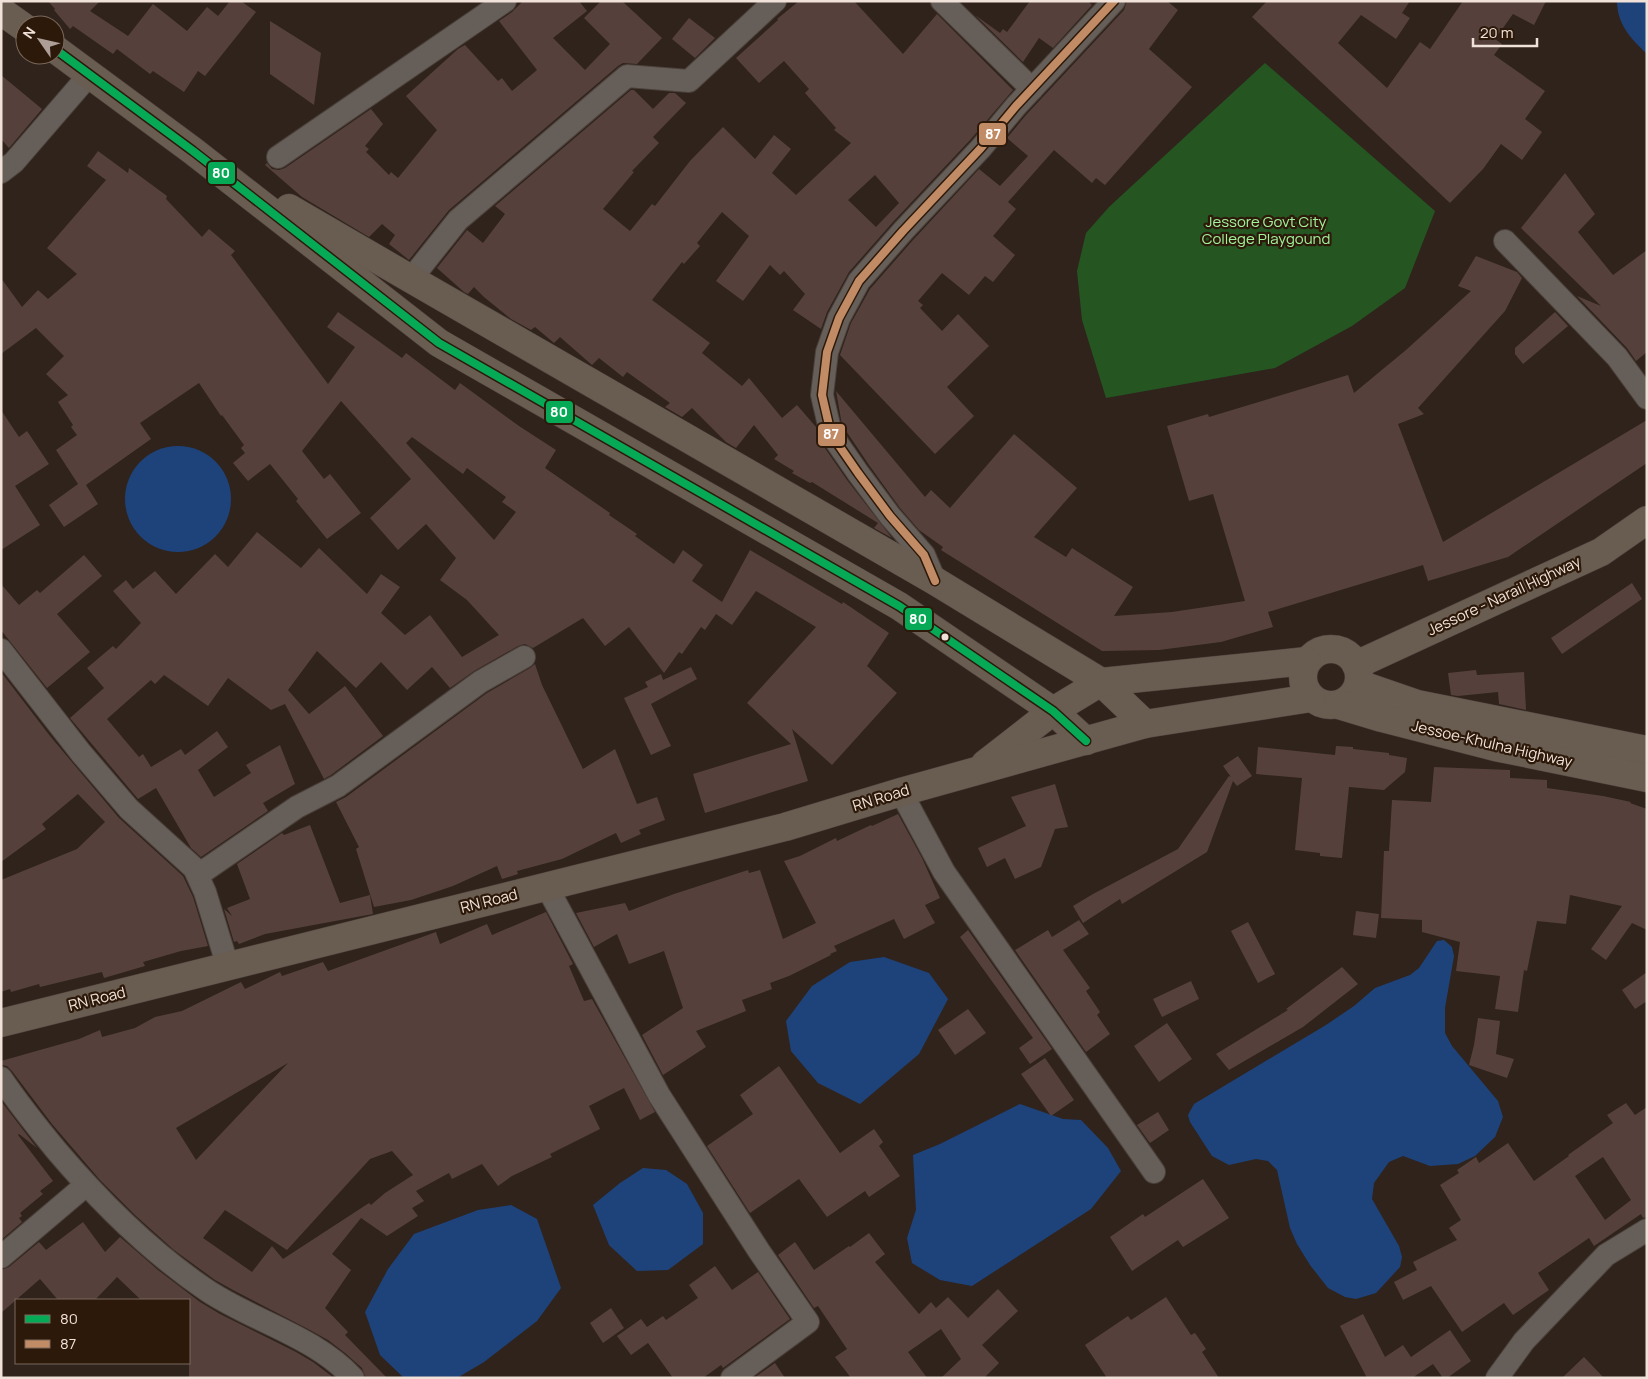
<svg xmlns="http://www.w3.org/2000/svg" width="1648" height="1379" font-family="Manrope,sans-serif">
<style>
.green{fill:#255622}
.water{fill:#1e437b}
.building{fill:#55403c;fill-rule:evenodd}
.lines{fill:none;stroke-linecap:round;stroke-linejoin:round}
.minor-casing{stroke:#4b403a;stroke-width:24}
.highway-casing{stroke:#4b403a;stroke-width:29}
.minor{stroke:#665e58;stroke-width:22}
.highway{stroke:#695c51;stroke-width:28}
.bus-1-casing{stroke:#2d190a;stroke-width:11}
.bus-2-casing{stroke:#2d190a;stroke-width:11}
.bus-1{stroke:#06aa56;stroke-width:8}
.bus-2{stroke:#c18c65;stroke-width:8}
.bus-dot{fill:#f1e2d9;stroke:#2d190a;stroke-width:2}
.labels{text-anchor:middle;stroke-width:4.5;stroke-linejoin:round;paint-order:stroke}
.park-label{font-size:15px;fill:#a0f39b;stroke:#2d190a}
.street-label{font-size:15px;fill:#f1e2d9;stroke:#2d190a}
.line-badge{stroke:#2d190a;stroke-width:2}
.badge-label{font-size:14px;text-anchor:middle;font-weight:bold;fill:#fff}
</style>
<rect width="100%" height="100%" fill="#2f231c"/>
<polygon class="green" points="1265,63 1435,211 1405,288 1352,326 1275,368 1106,398 1082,320 1077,271 1086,233 1109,207"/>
<g class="water">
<path d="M 1617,1 L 1647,1 L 1647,54 C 1631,39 1617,24 1617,1 Z"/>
<circle cx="178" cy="499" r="53"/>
<polygon points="1444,940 1452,947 1454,956 1445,1008 1445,1033 1452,1046 1498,1101 1503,1117 1495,1137 1475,1156 1458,1164 1430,1166 1403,1156 1389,1162 1374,1183 1372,1199 1399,1246 1402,1257 1400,1267 1376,1293 1356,1299 1345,1297 1328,1288 1310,1265 1297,1244 1290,1228 1277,1170 1268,1161 1256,1159 1229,1165 1212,1156 1190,1122 1188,1115 1194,1104 1326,1025 1354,1006 1375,988 1410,975 1419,968 1437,941"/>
<polygon points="884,957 929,973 948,999 919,1054 860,1104 818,1083 791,1051 786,1021 812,986 850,962"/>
<polygon points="1020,1104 1063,1119 1081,1120 1108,1148 1121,1171 1091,1209 972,1286 940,1280 912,1263 907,1238 916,1210 913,1155 940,1144"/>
<polygon points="643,1168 666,1170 687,1184 703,1213 703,1244 668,1270 637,1271 609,1245 593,1205 620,1183"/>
<polygon points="511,1205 537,1219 561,1288 537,1321 484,1362 457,1378 404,1378 380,1355 365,1312 388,1269 414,1234 478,1210"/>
</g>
<g class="building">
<polygon points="48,1 100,1 90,11 128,36 153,4 187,31 207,7 218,16 230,1 241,1 256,12 205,76 198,71 184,92 153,71 150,74 117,49 113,54 73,26 70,29 54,10 55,9"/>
<polygon points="523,1 579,1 587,11 553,38 585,70 610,44 584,18 601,1 622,1 662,38 637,64 623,63 618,66 449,210 409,260 389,244 395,235 382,224 369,237 302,197 265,165 267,163 272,169 279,170 285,168 371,109 383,124 365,146 369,149 366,152 389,175 391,172 398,178 437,130 406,96 458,49 465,45 498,81 502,78 512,91 537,70 499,21 512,12"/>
<path d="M 799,1 L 854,1 L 903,54 L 937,14 L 1013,90 L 971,139 L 893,222 L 849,272 L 827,312 L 821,329 L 793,310 L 805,294 L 784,271 L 780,275 L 770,265 L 743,301 L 716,281 L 749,236 L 722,212 L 697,243 L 700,246 L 684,264 L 682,262 L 652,300 L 710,343 L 702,353 L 742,386 L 749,378 L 782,418 L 797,405 L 816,427 L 820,441 L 847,480 L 892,538 L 874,528 L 878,523 L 812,482 L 810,483 L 792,473 L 794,471 L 774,459 L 778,455 L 754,425 L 736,448 L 726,442 L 692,408 L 682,417 L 665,407 L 670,403 L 627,372 L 623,377 L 599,358 L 592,365 L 560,337 L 554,343 L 535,327 L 531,330 L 511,319 L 484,297 L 474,287 L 468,294 L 464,292 L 437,268 L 467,230 L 483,243 L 505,214 L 495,206 L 631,90 L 634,90 L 653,109 L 669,93 L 675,93 L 686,103 L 653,137 L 659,143 L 632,171 L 634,172 L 603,209 L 630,231 L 652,204 L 655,206 L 690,161 L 723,127 L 755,159 L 774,135 L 791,149 L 772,173 L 796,195 L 851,143 L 834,130 L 836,128 L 805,93 L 809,89 L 784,61 L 759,83 L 736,58 L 778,20 L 777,19 ZM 875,175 L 899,203 L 876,227 L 848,200 Z"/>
<polygon points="1030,1 1088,1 1092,5 1053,48 1039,38 1023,62 975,15 1000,33 1003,29 1007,32"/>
<polygon points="1127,1 1167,1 1178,10 1149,49 1192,87 1105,185 1096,178 1092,183 1054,150 1008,202 1016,209 993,236 1015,255 993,282 985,276 969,295 942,273 918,301 923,305 920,308 942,331 958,314 989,346 947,387 974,416 935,454 840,355 851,323 870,289 913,240 979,169 1000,186 1028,156 1007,138 1026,115 1124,10"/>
<polygon points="1267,1 1410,1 1402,13 1410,18 1396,39 1361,15 1338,43 1387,88 1420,42 1430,49 1463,1 1546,1 1534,25 1513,14 1495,39 1502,44 1494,55 1545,91 1525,119 1542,132 1522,160 1501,144 1483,169 1450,203 1252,17"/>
<polygon points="689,18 715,38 695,58 672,39"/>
<polygon points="270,21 321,53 314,105 270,74"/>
<polygon points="1,75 42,109 9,148 1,139"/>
<path d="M 98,151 L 128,173 L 129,168 L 167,196 L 166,199 L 202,237 L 209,229 L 235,251 L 231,255 L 328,384 L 355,347 L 327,327 L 338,312 L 402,358 L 406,353 L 455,390 L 460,383 L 519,426 L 556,450 L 545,468 L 610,513 L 609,515 L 637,534 L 635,536 L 674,564 L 683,550 L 703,565 L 692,581 L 722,602 L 750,550 L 842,604 L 843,602 L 889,633 L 867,666 L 897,693 L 832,765 L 792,729 L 808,781 L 705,813 L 693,774 L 791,744 L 747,703 L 816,627 L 756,591 L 732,625 L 716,614 L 705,630 L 701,627 L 682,654 L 679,652 L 664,673 L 629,627 L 605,646 L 583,618 L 533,648 L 525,644 L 518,646 L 474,671 L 450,688 L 432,667 L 407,690 L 381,662 L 356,688 L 317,651 L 288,690 L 309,714 L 345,686 L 383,736 L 331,775 L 324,779 L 285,704 L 271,710 L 228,678 L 208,706 L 164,675 L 155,684 L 151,680 L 107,719 L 139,757 L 143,754 L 151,767 L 181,749 L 185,755 L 217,731 L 228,747 L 198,770 L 214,797 L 251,773 L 246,765 L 280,745 L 295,784 L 263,803 L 268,811 L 201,857 L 191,848 L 156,788 L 138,799 L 70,718 L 104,688 L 87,668 L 113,646 L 116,649 L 141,623 L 113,591 L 126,580 L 133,589 L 155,571 L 176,594 L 215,554 L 228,567 L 257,532 L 301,568 L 319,548 L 367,594 L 381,574 L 400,587 L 381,613 L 405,635 L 430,615 L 462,657 L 499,635 L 467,600 L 440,580 L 456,558 L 426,524 L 398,550 L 370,518 L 411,479 L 341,401 L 302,451 L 324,479 L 330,474 L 361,513 L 327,539 L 296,501 L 298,499 L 270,464 L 248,481 L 233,463 L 245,453 L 241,448 L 244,445 L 222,415 L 221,416 L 199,383 L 140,423 L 151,439 L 86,485 L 98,504 L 64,527 L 49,505 L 78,484 L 56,450 L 77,435 L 71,427 L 73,425 L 58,402 L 68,395 L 46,374 L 64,356 L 36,328 L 1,354 L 1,278 L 22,307 L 38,290 L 48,299 L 77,274 L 47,248 L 106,180 L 87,166 ZM 412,437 L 463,474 L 467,468 L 506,497 L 502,502 L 516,512 L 494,540 L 406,443 Z"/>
<polygon points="1565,173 1595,214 1578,232 1613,275 1647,250 1647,352 1636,361 1627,348 1577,296 1601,306 1521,228"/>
<polygon points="1476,256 1517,272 1522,278 1505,311 1418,408 1424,414 1398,424 1443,542 1647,420 1647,463 1508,557 1428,581 1423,565 1268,612 1273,627 1221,642 1159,650 1102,651 941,550 943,547 919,530 900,508 869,465 842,425 836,391 925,497 931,490 950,508 1014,434 1077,488 1034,537 1066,557 1072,548 1133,587 1114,616 1172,612 1245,601 1213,494 1189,501 1167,426 1208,414 1209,417 1348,375 1354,393 1406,350 1471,291 1458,286"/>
<polygon points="1555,312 1568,326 1523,364 1515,354 1515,348"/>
<polygon points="1,410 19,437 27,431 49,464 15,486 40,525 1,550"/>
<polygon points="84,555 102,576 57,614 90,652 47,688 1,630 1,584 19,605 37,590 40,593"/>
<polygon points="1632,583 1642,599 1562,654 1551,638"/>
<polygon points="535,664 542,685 583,769 615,749 637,804 657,797 665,820 639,830 641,834 621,843 616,833 562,859 517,871 518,874 502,879 497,866 453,886 411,900 374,907 356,849 359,847 336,802 346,797 487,693 530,668"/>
<polygon points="691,667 697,679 651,704 671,746 651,755 624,698 648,687 645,682 661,674 663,680"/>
<polygon points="1476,670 1477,675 1524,672 1526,710 1499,704 1498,692 1458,696 1451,695 1448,673"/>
<polygon points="1,672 50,736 119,818 183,876 193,897 208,946 181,951 143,962 145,966 104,978 102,972 40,987 39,984 11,992 10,989 1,992 1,880 77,849 105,822 78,794 42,824 46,829 1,862"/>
<polygon points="1336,746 1353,747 1353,749 1389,753 1389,755 1407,758 1405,772 1384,790 1349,787 1342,858 1320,856 1320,853 1295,850 1302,778 1256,774 1258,747 1335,755"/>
<polygon points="1238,756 1252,776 1237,786 1233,781 1207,852 1122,904 1120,899 1083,923 1073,906 1093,894 1178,849 1229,776 1231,777 1223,766"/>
<polygon points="1434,767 1510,770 1510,778 1547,780 1547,788 1603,796 1631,802 1630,803 1647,809 1647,930 1632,923 1606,960 1591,949 1622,906 1570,895 1566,924 1537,921 1527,971 1524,970 1518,1012 1495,1009 1500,976 1456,971 1460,942 1422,932 1422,920 1381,918 1384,851 1389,851 1392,800 1431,802"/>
<polygon points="1055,784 1068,827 1055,829 1041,867 1015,879 1005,858 987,867 978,848 1026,826 1011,797"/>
<polygon points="898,814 922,858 940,898 925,905 935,923 904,939 894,919 834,946 837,951 830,954 831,955 789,976 770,983 772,989 742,1000 746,1011 696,1031 706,1047 663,1075 642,1035 683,1008 664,951 629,964 617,934 594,947 576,913 625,903 629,911 674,894 748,870 749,873 760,870 783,939 816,923 784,861 800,856 836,838 837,841 871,825 872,826"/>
<polygon points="310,825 340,903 370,895 373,914 265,934 239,944 237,941 234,942 224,909 232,916 227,908 250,899 237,864 282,833 284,835"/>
<polygon points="1356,911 1379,914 1376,938 1353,935"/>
<path d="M 546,912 L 573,964 L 569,966 L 584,1001 L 592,999 L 655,1112 L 640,1120 L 624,1088 L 589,1106 L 600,1129 L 550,1154 L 552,1157 L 512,1176 L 498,1186 L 482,1164 L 452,1179 L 449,1173 L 416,1191 L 424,1201 L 412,1208 L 418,1216 L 387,1236 L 361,1218 L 332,1254 L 351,1270 L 325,1308 L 348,1332 L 345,1335 L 387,1378 L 366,1378 L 362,1368 L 345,1353 L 328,1340 L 308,1329 L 233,1290 L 215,1280 L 174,1250 L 136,1216 L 100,1180 L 52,1124 L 12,1071 L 7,1066 L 1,1065 L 1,1061 L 79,1039 L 100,1030 L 102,1037 L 135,1028 L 155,1017 L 182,1011 L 241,982 L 245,989 L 280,972 L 282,976 L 323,962 L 328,971 L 436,932 L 440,944 L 487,924 L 492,935 ZM 288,1063 L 196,1160 L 176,1128 ZM 392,1151 L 413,1175 L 385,1193 L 371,1205 L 369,1203 L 283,1259 L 272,1246 L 252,1272 L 203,1238 L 225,1210 L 287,1250 L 370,1159 Z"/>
<polygon points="1079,920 1089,934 1063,950 1090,988 1086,991 1100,1012 1097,1015 1110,1034 1086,1052 1015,950 1048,930 1052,937"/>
<polygon points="1248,922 1275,974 1258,983 1231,931"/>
<polygon points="968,930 1052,1049 1030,1064 1019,1048 1033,1038 960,937"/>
<polygon points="1342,967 1358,984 1303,1027 1229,1070 1216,1054 1288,1010 1286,1009"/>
<polygon points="1647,972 1647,1001 1635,1009 1622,990"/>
<polygon points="1191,981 1199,999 1162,1017 1153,999"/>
<polygon points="968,1009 986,1033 955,1055 938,1030"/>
<polygon points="1478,1018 1500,1021 1496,1054 1514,1059 1507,1078 1469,1065 1474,1045"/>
<polygon points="1167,1023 1192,1059 1159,1082 1134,1046"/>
<polygon points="1045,1058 1074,1100 1051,1116 1021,1074"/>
<polygon points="779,1066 840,1153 874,1129 883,1142 879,1146 900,1176 869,1197 865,1191 827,1217 799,1179 750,1213 707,1146 753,1114 740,1095"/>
<polygon points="1,1101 37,1148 19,1134 18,1135 53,1181 40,1191 43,1194 20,1213 22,1216 19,1218 22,1222 1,1240"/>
<path d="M 1626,1103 L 1635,1115 L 1647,1107 L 1647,1217 L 1643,1218 L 1641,1214 L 1594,1246 L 1589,1238 L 1538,1273 L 1549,1290 L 1513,1315 L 1504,1303 L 1462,1332 L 1431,1286 L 1403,1300 L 1394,1282 L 1417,1270 L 1413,1262 L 1457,1240 L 1449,1228 L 1461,1220 L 1440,1185 L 1459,1173 L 1457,1170 L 1476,1157 L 1479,1163 L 1508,1143 L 1534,1181 L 1569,1156 L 1568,1155 L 1613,1123 L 1607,1115 ZM 1603,1157 L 1631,1200 L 1605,1220 L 1575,1176 Z"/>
<polygon points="1158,1112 1169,1130 1150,1143 1137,1125"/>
<polygon points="1203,1179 1229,1218 1183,1247 1178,1240 1132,1271 1110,1237 1143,1214 1145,1217"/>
<polygon points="83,1222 105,1252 120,1237 158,1270 200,1302 220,1314 296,1352 313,1362 334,1378 189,1378 189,1300 141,1300 117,1277 95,1300 58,1300 40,1279 1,1313 1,1270 9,1267 39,1242 46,1250"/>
<polygon points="869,1233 885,1254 875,1262 919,1314 931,1302 936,1308 948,1297 968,1318 998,1289 1018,1311 982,1345 999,1363 984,1378 941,1378 961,1359 941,1329 908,1352 927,1378 851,1378 835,1357 847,1349 818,1306 814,1308 778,1255 795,1242 814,1270 849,1246 850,1247"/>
<polygon points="715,1266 732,1290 758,1272 790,1319 723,1368 721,1365 703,1378 673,1378 648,1343 631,1355 617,1336 641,1319 647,1327 663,1316 666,1320 698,1298 689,1285"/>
<polygon points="1166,1297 1191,1335 1195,1333 1206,1349 1202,1352 1219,1378 1107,1378 1085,1345 1128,1316 1131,1320"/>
<polygon points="611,1308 624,1328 603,1343 590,1323"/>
<polygon points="1363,1314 1385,1357 1403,1345 1411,1357 1450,1330 1471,1361 1447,1378 1443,1378 1433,1364 1412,1378 1367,1378 1340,1326"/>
<polygon points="1584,1357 1604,1378 1562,1378"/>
<polygon points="775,1363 785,1378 754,1378"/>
</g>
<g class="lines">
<defs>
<g id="minor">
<polyline points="942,1 1032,89"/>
<polyline points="278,157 505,1"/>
<polyline points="1,172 14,162 90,74"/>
<polyline points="1505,241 1617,357 1647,398"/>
<polyline points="411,279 458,220 627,76 689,81 775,1"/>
<polyline points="935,581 924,555 890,516 858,473 831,434 822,395 827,352 839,318 859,281 903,231 981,148 1016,106 1114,1"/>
<polyline points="1,650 81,753 129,809 194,868 205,892 228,967"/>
<polyline points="901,792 944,872 1154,1172"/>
<polyline points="198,875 297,807 338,786 480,682 524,657"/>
<polyline points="547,887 659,1095 759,1251 808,1322 732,1378"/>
<path d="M 1,1078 C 18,1103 37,1127 56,1150 C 101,1203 150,1252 208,1291 C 255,1322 314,1336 353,1378"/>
<polyline points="1,1257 86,1185"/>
<polyline points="1497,1378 1524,1341 1606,1255 1647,1230"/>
</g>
<g id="highway">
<polyline points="1,11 25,28"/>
<polyline points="55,49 193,151 439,343 899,606 1053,711 1086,741"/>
<polyline points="289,208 411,279 935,581 1101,682 1145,724"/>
<circle cx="1331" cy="677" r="28"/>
<polyline points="1356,665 1601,552 1647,520"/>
<polyline points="1359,684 1417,704 1647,750"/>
<polyline points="1339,705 1382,718 1495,747 1647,778"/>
<polyline points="985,764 1053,711 1101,682 1307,661"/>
<polyline points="1,1023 785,827 901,792 1145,724 1311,698"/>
</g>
</defs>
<use href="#minor" class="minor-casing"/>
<use href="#highway" class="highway-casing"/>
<use href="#minor" class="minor"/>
<use href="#highway" class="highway"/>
<defs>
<polyline id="bus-1" points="55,49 193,151 439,343 899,606 1053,711 1086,741"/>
<polyline id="bus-2" points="935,581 924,555 890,516 858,473 831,434 822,395 827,352 839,318 859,281 903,231 981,148 1016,106 1114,1"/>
</defs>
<use href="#bus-1" class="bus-1-casing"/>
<use href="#bus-2" class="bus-2-casing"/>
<use href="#bus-1" class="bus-1"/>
<use href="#bus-2" class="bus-2"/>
</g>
<circle class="bus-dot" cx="945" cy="637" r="4.5"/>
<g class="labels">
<g class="park-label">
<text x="1266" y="227">Jessore Govt City<tspan x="1266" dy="17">College Playgound</tspan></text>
</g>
<g class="street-label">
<text transform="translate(1504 596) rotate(-25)" y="5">Jessore - Narail Highway</text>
<text transform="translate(1492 744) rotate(13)" y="5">Jessoe-Khulna Highway</text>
<text transform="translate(881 798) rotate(-17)" y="5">RN Road</text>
<text transform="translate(489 901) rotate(-14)" y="5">RN Road</text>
<text transform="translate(97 999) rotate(-14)" y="5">RN Road</text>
</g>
</g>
<g class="line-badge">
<rect x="978" y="122" width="29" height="24" rx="5" fill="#c18c65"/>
<rect x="207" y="161" width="29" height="24" rx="5" fill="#06aa56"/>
<rect x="545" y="400" width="29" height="24" rx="5" fill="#06aa56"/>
<rect x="817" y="423" width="29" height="24" rx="5" fill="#c18c65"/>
<rect x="904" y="607" width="29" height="24" rx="5" fill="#06aa56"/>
</g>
<g class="badge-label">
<text x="993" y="139">87</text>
<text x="221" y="178">80</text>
<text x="559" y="417">80</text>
<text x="831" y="439">87</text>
<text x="918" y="624">80</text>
</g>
<rect width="1648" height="1379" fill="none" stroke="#f1e2d9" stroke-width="5"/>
<rect x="15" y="1299" width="175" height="65" fill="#2d190a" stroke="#7b695d"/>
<rect x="25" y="1315" width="25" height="8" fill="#06aa56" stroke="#7b695d"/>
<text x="60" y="1324" font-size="15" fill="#f1e2d9">80</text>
<rect x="25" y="1340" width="25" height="8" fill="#c18c65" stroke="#7b695d"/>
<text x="60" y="1349" font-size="15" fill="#f1e2d9">87</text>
<g transform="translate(40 40) rotate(304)"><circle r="24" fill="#2d190a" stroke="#7b695d"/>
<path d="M0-4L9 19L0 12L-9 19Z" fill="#ad9f97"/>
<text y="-8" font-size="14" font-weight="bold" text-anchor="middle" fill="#f1e2d9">N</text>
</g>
<path d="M1473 38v8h64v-8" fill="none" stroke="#f1e2d9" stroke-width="2.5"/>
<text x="1480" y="38" font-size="15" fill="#f1e2d9" stroke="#2d190a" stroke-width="4" paint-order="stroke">20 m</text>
</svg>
